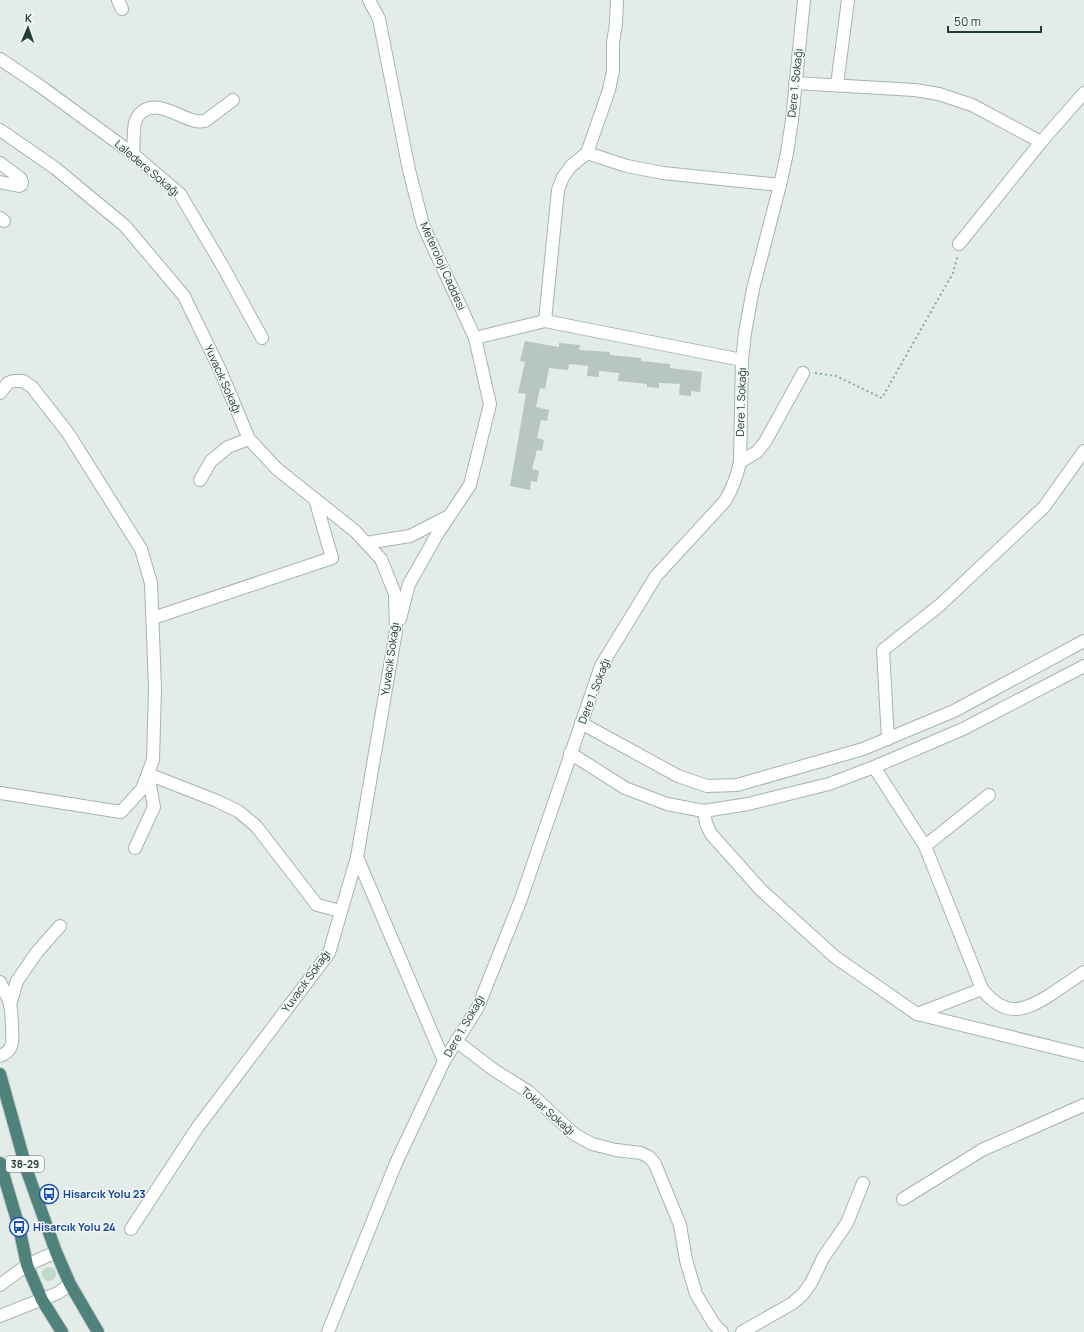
<svg xmlns="http://www.w3.org/2000/svg" width="1084" height="1332" font-family="Manrope,sans-serif">
<style>
.grass{fill:#bddbc8}
.building{fill:#b8c6c2}
.lines{fill:none;stroke-linecap:round;stroke-linejoin:round}
.minor-casing{stroke:#a6b4b0;stroke-width:14}
.tertiary-casing{stroke:#a6b4b0;stroke-width:14}
.trunk-casing{stroke:#c2c8c7;stroke-width:14}
.path{stroke:#85ada5;stroke-width:2;stroke-dasharray:2 3;stroke-linecap:butt}
.minor{stroke:#fff;stroke-width:12}
.tertiary{stroke:#fff;stroke-width:12}
.trunk{stroke:#4e827b;stroke-width:12}
.labels{text-anchor:middle;stroke-width:3;stroke-linejoin:round;paint-order:stroke}
.shield{fill:#f3f8f6;stroke:#627471;stroke-width:1}
.shield-label{font-size:10px;font-weight:bold;fill:#243c38}
.street-label{font-size:11px;fill:#243c38;stroke:#f3f8f6}
.transit-label{font-size:11px;font-weight:bold;fill:#164399;stroke:#f3f8f6;text-anchor:start}
</style>
<rect width="100%" height="100%" fill="#e3ece8"/>
<circle class="grass" cx="49" cy="1274" r="7"/>
<polygon class="building" points="525,341 559,347 559,343 580,345 579,350 610,352 610,355 641,358 641,361 670,364 670,368 702,372 700,392 691,391 691,396 679,395 680,384 659,383 659,388 647,387 647,384 618,381 619,373 599,371 599,377 587,376 588,366 569,364 568,370 549,368 545,389 540,388 536,407 549,410 547,421 541,420 537,438 544,440 542,451 537,450 532,469 539,471 537,482 531,481 530,490 510,486 526,394 518,393 525,362 520,361"/>
<g class="lines">
<defs>
<g id="minor">
<polyline points="118,0 122,9"/>
<polyline points="369,0 379,19 409,170 423,225 475,338 490,404 470,485 438,533 409,584 400,619"/>
<polyline points="0,59 40,86 133,154 180,194 222,265 262,338"/>
<polyline points="795,83 915,90 939,94 972,105 1041,142"/>
<polyline points="837,85 848,0"/>
<polyline points="0,130 55,168 125,226 184,296 220,370 249,439 277,469 355,531 381,559 395,594 396,631 357,857 329,953 197,1128 131,1229"/>
<polyline points="587,153 627,166 663,173 780,185"/>
<path d="M 133,154 C 134,144 133,133 135,123 C 136,118 139,114 143,111 C 160,100 179,118 196,121 C 199,122 202,121 205,121 L 233,100"/>
<polyline points="0,163 20,178 22,182 21,185 19,186 0,182"/>
<polyline points="0,218 4,221"/>
<polyline points="959,244 1041,142 1084,93"/>
<polyline points="545,321 558,190 563,177 571,166 587,153 609,90 613,71 613,43 616,23 617,0"/>
<polyline points="475,338 545,321 742,360"/>
<polyline points="0,393 8,383 13,381 23,381 32,387 68,433 141,549 151,583 155,689 153,760 142,789 121,812 0,793"/>
<polyline points="740,462 757,452 765,442 803,373"/>
<polyline points="200,480 211,461 228,447 249,439"/>
<polyline points="366,543 410,536 449,516"/>
<polyline points="153,618 332,558 315,499"/>
<polyline points="888,739 883,650 940,605 1044,507 1084,451"/>
<polyline points="874,767 925,846 982,989 917,1014"/>
<polyline points="148,774 217,801 238,811 256,826 317,905 341,911"/>
<polyline points="704,811 706,823 711,834 761,890 835,957 917,1014 1084,1055"/>
<polyline points="925,846 989,795"/>
<polyline points="135,848 154,807 148,774"/>
<polyline points="357,857 444,1061"/>
<path d="M 0,982 C 3,989 9,998 10,1005 C 12,1011 11,1018 12,1024 C 12,1038 16,1050 0,1056"/>
<path d="M 982,989 C 1006,1019 1025,1011 1053,993 C 1063,986 1074,979 1084,972"/>
<polyline points="10,1005 17,981 37,952 60,926"/>
<polyline points="456,1041 494,1070 529,1092 574,1134 592,1144 616,1150 641,1153 649,1157 655,1164 680,1225 686,1260 696,1294 714,1324 722,1332"/>
<polyline points="903,1199 982,1150 1084,1105"/>
<polyline points="0,1285 27,1265 56,1252"/>
<polyline points="0,1316 58,1293 70,1284"/>
<path d="M 328,1332 L 396,1163 L 444,1061 L 478,1007 L 521,899 L 601,666 L 656,576 L 725,501 C 733,488 737,476 740,462 L 742,360 L 745,333 L 753,289 L 780,185 L 787,153 L 792,120 L 804,0"/>
<polyline points="742,1332 793,1303 803,1294 811,1283 823,1258 847,1223 863,1183"/>
</g>
<g id="tertiary">
<polyline points="581,723 678,776 707,786 737,785 863,749 954,711 1084,641"/>
<polyline points="570,753 625,788 667,804 704,811 748,804 829,784 874,767 963,729 1084,666"/>
</g>
<g id="trunk">
<polyline points="0,1074 27,1171 56,1252 70,1284 98,1332"/>
<polyline points="0,1163 19,1227 27,1265 42,1300 62,1332"/>
</g>
</defs>
<use href="#minor" class="minor-casing"/>
<use href="#tertiary" class="tertiary-casing"/>
<use href="#trunk" class="trunk-casing"/>
<polyline class="path" points="815,373 836,376 882,398 949,280 953,273 958,255"/>
<use href="#minor" class="minor"/>
<use href="#tertiary" class="tertiary"/>
<use href="#trunk" class="trunk"/>
</g>
<defs>
<symbol id="bus-ring" viewBox="-11 -11 22 22"><circle r="9.5" fill="#f3f8f6" stroke="#1a4fb4" stroke-width="1.5"/><path d="M-5-6H5V4H4V6H2V4H-2V6H-4V4H-5ZM-3.5-4V0h7V-4ZM-3.5 1.2v1.5H-2V1.2ZM2 1.2v1.5H3.5V1.2Z" fill="#1a4fb4"/></symbol>
</defs>
<g fill-rule="evenodd">
<use href="#bus-ring" x="38" y="1183" width="22" height="22"/>
<use href="#bus-ring" x="8" y="1216" width="22" height="22"/>
</g>
<g class="labels">
<rect class="shield" x="6" y="1156" width="38" height="16" rx="3"/>
<g class="shield-label">
<text x="25" y="1168">38-29</text>
</g>
<g class="street-label">
<text transform="translate(795 83) rotate(-84)" y="4">Dere 1. Sokağı</text>
<text transform="translate(147 168) rotate(40)" y="4">Laledere Sokağı</text>
<text transform="translate(443 266) rotate(66)" y="4">Meteroloji Caddesi</text>
<text transform="translate(223 379) rotate(66)" y="4">Yuvacık Sokağı</text>
<text transform="translate(741 402) rotate(-88)" y="4">Dere 1. Sokağı</text>
<text transform="translate(390 659) rotate(-82)" y="4">Yuvacık Sokağı</text>
<text transform="translate(594 691) rotate(-69)" y="4">Dere 1. Sokağı</text>
<text transform="translate(306 981) rotate(-54)" y="4">Yuvacık Sokağı</text>
<text transform="translate(464 1026) rotate(-60)" y="4">Dere 1. Sokağı</text>
<text transform="translate(548 1111) rotate(41)" y="4">Toklar Sokağı</text>
</g>
<g class="transit-label">
<text x="63" y="1198">Hisarcık Yolu 23</text>
<text x="33" y="1231">Hisarcık Yolu 24</text>
</g>
</g>
<g transform="translate(28 28) rotate(2)" stroke="#f3f8f6" stroke-width="3" paint-order="stroke">
<path d="M0-3L7 15L0 10L-7 15Z" fill="#243c38"/>
<text y="-6" font-size="11" font-weight="bold" text-anchor="middle" fill="#243c38">K</text>
</g>
<path d="M948 26v6h93v-6" fill="none" stroke="#243c38" stroke-width="2"/>
<text x="954" y="26" font-size="12" fill="#243c38" stroke="#f3f8f6" stroke-width="3" paint-order="stroke">50 m</text>
</svg>
